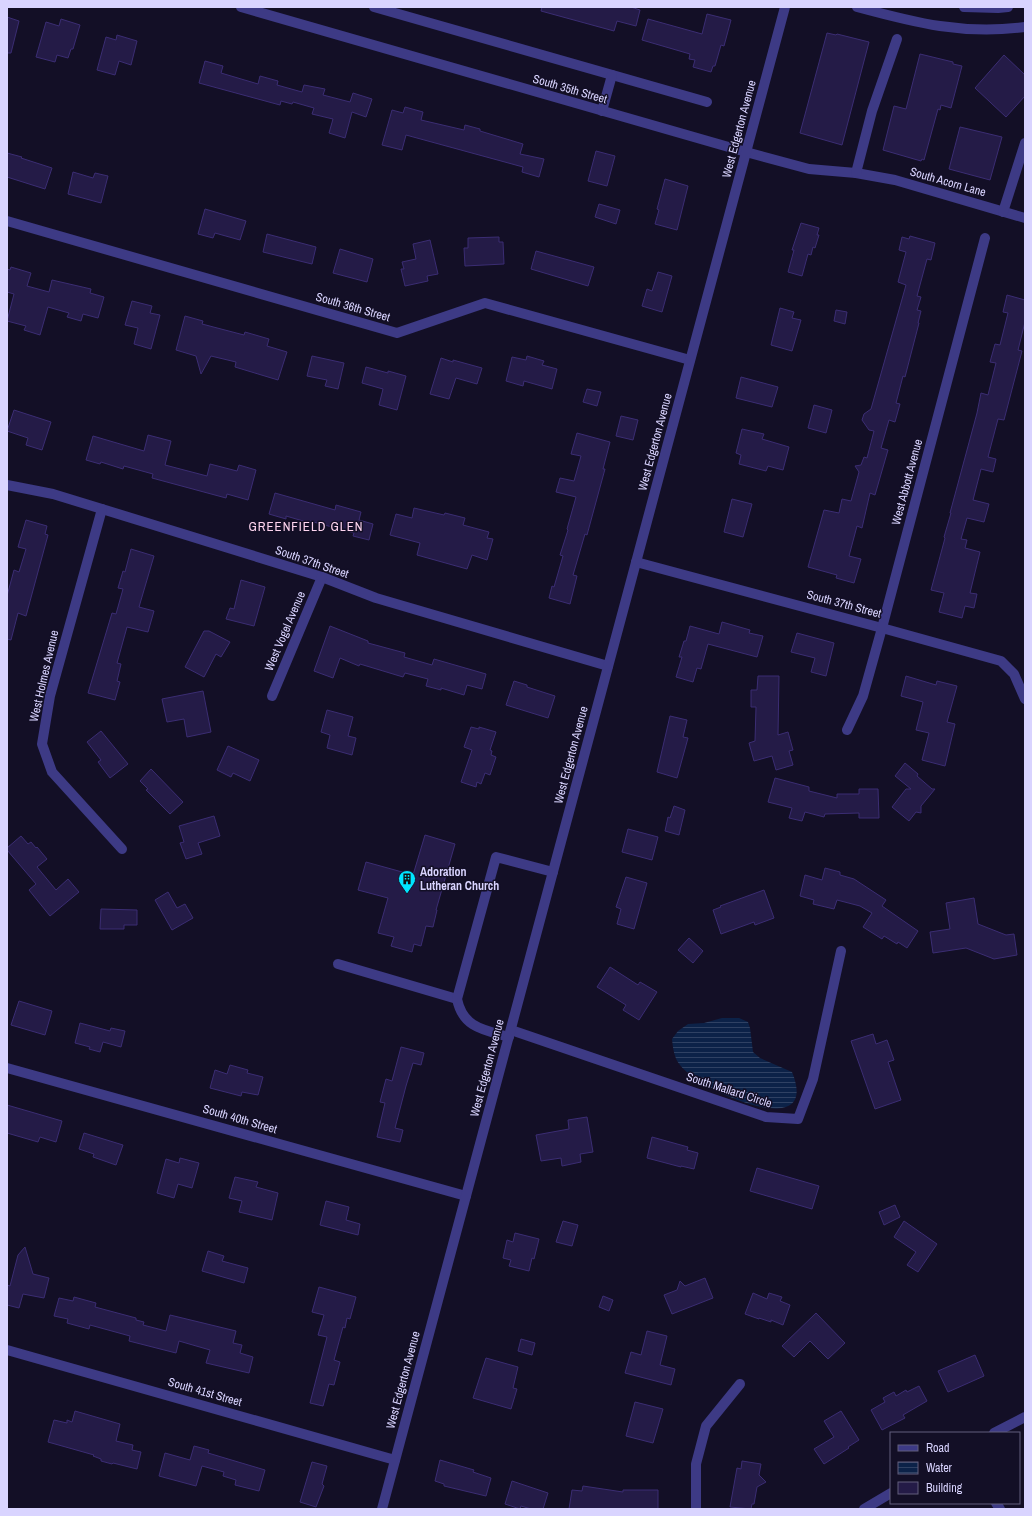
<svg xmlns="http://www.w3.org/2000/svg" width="1032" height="1516" font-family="'Archivo Narrow',sans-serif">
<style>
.water{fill:url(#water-rules)}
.building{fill:#241b47;stroke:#3b2d73}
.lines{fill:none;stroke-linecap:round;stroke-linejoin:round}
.minor{stroke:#3d3a85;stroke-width:10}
.labels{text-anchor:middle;stroke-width:3;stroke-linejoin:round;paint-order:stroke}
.street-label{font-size:12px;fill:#d9d4ff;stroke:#130f26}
.poi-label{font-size:12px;font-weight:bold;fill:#d9d4ff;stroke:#130f26;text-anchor:start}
.neighbourhood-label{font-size:13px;letter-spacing:1px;fill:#ffd6f0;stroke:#130f26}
</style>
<defs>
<pattern id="water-rules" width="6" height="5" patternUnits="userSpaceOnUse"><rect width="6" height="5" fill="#0c2248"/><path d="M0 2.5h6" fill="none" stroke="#2f4163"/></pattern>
</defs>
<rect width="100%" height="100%" fill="#130f26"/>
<path class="water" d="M 722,1018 L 739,1018 L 748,1022 L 750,1028 L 753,1052 L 760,1058 L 792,1072 C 822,1145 698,1090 680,1065 C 674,1058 673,1048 672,1039 L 678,1031 L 688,1024 L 704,1023 Z"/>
<g class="building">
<polygon points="542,7 631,7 640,10 636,26 617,21 614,31 541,11"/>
<polygon points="707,14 731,20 724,46 721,45 715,66 713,66 711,72 693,67 695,60 689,59 690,54 642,40 648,19 702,34"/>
<polygon points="7,17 19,21 11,53 7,53"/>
<polygon points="61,19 80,25 73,49 71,49 68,58 57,55 55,62 36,57 46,22 59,26"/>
<polygon points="827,33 836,35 837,34 869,42 842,145 800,133"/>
<polygon points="117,35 137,41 131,65 119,61 115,75 97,70 106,37 116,40"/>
<polygon points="920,54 953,62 953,64 962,66 951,108 941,105 940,110 938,109 924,160 922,159 921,161 883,150 894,106 906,109"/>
<polygon points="1004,55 1025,75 1025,96 1006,117 975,88"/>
<polygon points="205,61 223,66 221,73 258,84 260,76 278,81 277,85 302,92 304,85 325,89 323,95 350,102 353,93 372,99 366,117 352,112 345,138 329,133 333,119 312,114 314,108 293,102 292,104 281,101 280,105 199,83"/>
<polygon points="405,107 423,112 421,120 464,130 465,125 480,129 480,131 523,144 520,154 544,159 539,177 522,172 523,167 406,135 402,150 382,145 392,110 403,113"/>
<polygon points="960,127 1002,137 990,180 949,169"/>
<polygon points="596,151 615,156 607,186 588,181"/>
<polygon points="7,153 22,157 21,158 52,168 45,189 7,177"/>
<polygon points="73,172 93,178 95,173 108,176 101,203 68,194"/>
<polygon points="665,179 688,186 677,230 655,224 659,210 657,209"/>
<polygon points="599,204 620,210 616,224 595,217"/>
<polygon points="205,209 246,221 240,240 215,233 213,238 198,234"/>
<polygon points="801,223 819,228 817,235 819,235 815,248 813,247 811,255 808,254 802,276 788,272 794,250 792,250"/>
<polygon points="267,234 316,247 312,264 263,252"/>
<polygon points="910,236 935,243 931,260 927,259 917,296 921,297 917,310 921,311 918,323 919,323 905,377 903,376 896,403 900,404 895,422 889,420 881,448 888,450 875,495 870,493 862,528 857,526 849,556 861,559 854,583 836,578 837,575 808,567 824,510 839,513 842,499 851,501 859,472 855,466 861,465 864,457 867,458 874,431 869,430 862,420 864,414 871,409 906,285 898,282 906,252 899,250 902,237 909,239"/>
<polygon points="499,237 499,242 503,242 504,264 465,266 464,248 468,248 468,238"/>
<polygon points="430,240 438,274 427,276 428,281 405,286 401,269 404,269 402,262 416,259 413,244"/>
<polygon points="340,249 373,259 367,282 333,273"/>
<polygon points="536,251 594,267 588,286 531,269"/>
<polygon points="11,267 31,273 27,286 49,292 52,280 91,289 90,293 104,297 98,318 83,314 81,321 67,317 69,313 48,307 40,335 24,330 26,326 7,321 14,294 7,292 7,269 10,270"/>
<polygon points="658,272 672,276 662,312 642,306 647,289 652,291"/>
<polygon points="1007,295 1025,300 1025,322 1018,350 1022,351 1004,420 998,419 988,457 996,459 993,472 981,469 973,500 989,504 984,522 967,518 961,539 967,540 965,548 980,552 970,593 977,594 974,608 965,606 962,618 939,612 944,593 931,590 945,538 944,537 951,513 950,513 977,413 981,393 988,395 996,363 990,362 995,344 1000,345 1008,313 1003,312"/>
<polygon points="132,301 152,306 150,313 160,315 151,349 134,344 138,328 125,325"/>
<polygon points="780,308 794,312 792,318 801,320 792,351 771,345"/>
<polygon points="836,310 847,312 845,324 834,321"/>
<polygon points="185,316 203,321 202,324 244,335 245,332 269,339 267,346 287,352 278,380 235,367 236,362 211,356 201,374 196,356 176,350"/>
<polygon points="312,356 344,363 338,389 325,386 327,380 307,376"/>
<polygon points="527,356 544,361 542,365 557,369 552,389 524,381 523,386 506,381 512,357 526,360"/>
<polygon points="441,358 453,362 453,360 482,368 477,384 456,378 449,399 430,394"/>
<polygon points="366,367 388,373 388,371 406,376 397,410 379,405 383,389 362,383"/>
<polygon points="741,377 778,387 772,407 736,398"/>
<polygon points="587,389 601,392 597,406 583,402"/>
<polygon points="814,405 832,410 826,433 808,428"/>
<polygon points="14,410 51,422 42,450 26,445 28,438 7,431"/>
<polygon points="621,416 638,420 633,440 616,436"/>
<polygon points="742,429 764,434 762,439 789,447 783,470 768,466 766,471 739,464 741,455 736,453"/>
<polygon points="577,433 610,442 603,469 605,469 587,535 585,534 573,575 577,576 570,604 549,598 552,586 554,587 563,556 560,555 568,530 567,529 576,497 556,492 560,478 574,481 581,456 571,454"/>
<polygon points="148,435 171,441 165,465 207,476 210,464 237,471 239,465 256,470 248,500 227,494 226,498 152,478 153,474 124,466 123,469 101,462 100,464 86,460 93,436 144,451"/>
<polygon points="275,493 335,510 336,505 361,512 359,520 373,524 369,540 353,536 354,533 310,521 310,523 286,516 286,519 269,514"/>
<polygon points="732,499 752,504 743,537 724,532"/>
<polygon points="414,508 444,515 445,513 465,518 463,525 489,532 487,538 493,539 487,560 472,555 467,569 417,555 420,543 390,535 396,514 412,518"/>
<polygon points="26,520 47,526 45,534 48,535 26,616 18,613 11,640 7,639 7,596 14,570 19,572 26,549 18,547"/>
<polygon points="131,549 154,556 139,607 154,611 148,632 127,627 117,663 121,664 117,681 120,682 115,700 88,693 112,613 116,614 123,589 118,588 123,571 125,572"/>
<polygon points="241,580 265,587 254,626 226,619 230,608 234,609"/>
<polygon points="722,622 750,630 749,633 763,636 757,657 708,644 701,669 697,668 693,682 676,677 682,657 679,657 684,641 686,641 690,626 719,634"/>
<polygon points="330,626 368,641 368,643 405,653 404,657 432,665 434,659 486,674 482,689 467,685 464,695 441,688 441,690 426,686 428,679 405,673 403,677 360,664 359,666 340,658 333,678 314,671"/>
<polygon points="204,631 209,631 230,642 221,657 216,654 204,677 185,667"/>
<polygon points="797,633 834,643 826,676 811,672 815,658 791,652"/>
<polygon points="758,676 779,676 778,735 788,732 793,750 789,751 793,765 776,770 772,756 754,761 749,743 755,741 756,707 751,707 751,690 757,690"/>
<polygon points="906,676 936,685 937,681 957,686 947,722 955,724 945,766 922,760 929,733 916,730 923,702 901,696"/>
<polygon points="514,681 527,685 527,687 555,696 548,718 506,705"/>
<polygon points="203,691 211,732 187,737 184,719 167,722 162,699"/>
<polygon points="327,710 353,717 348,736 356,738 352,755 327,748 330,735 321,732"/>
<polygon points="670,716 687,720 683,737 688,738 677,778 657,772"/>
<polygon points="471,727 479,729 479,727 496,732 490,750 492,751 491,755 496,757 490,775 485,773 481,784 477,782 476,787 461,782 472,750 464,747"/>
<polygon points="101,731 128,764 110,778 98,762 101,760 87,742"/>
<polygon points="228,746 259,760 250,781 233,773 231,777 217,770"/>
<polygon points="905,763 918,774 917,776 932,789 935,789 921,806 921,813 916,812 909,821 892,807 906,789 911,789 895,776"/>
<polygon points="151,769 183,802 170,814 146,790 148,789 140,781"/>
<polygon points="775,778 809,787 809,791 837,798 837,794 859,794 859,789 878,789 879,818 859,818 859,813 825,814 824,817 805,812 802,821 789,818 792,808 768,802"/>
<polygon points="674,806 685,810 679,835 665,831 668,817 670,818"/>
<polygon points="214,816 220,836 198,843 202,854 186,859 180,843 184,842 179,826"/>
<polygon points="628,829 658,837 652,860 622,852"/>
<polygon points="425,835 455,844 436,910 437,910 433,927 426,926 421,946 414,944 412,952 391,946 394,937 378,933 388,898 358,890 366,862 413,875"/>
<polygon points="21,836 28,844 31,842 36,848 37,847 47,859 37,867 56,890 68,879 79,892 50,916 29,890 36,884 7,850 7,848"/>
<polygon points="825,868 840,872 840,875 854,879 886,900 882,906 918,931 907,948 898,942 897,944 884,936 882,939 863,927 872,913 860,906 837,900 834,909 813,904 814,900 800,896 805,875 822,880"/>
<polygon points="626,877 647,883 634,929 617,924 621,909 616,907"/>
<polygon points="764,890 774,918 755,925 754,922 721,934 713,910 721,907 720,906"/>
<polygon points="168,892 177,908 185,904 193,918 172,930 155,900"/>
<polygon points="974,898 978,924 1006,935 1014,934 1017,955 994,959 966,948 933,953 930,932 950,929 946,903"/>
<polygon points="101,909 137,910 137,925 124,925 124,929 100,929"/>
<polygon points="689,938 703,951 693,963 678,950"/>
<polygon points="610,967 638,985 640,982 657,992 639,1020 623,1010 626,1005 597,987"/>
<polygon points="19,1001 52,1011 45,1035 11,1025"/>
<polygon points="80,1023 110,1031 111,1028 125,1031 121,1047 103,1042 100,1052 89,1049 90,1047 75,1043"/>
<polygon points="873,1034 876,1044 887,1040 894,1060 888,1062 901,1100 875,1109 851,1041"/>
<polygon points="401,1047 424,1053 421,1065 413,1063 406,1086 395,1128 403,1130 400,1142 377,1137 385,1103 380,1102 386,1079 392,1081"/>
<polygon points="230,1065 248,1070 247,1073 263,1077 258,1095 242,1092 241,1096 210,1088 215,1070 227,1074"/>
<polygon points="7,1105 62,1121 56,1142 40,1137 38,1142 7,1133"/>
<polygon points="587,1117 593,1152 580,1154 581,1162 562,1166 561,1158 541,1161 536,1135 569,1129 568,1120"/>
<polygon points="84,1133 123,1145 116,1165 93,1157 94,1154 79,1149"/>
<polygon points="652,1137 688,1147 687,1150 698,1153 694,1169 681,1166 681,1167 647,1158"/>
<polygon points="180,1158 199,1163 192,1188 178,1184 174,1198 157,1193 166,1159 179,1163"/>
<polygon points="757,1168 819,1186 812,1209 750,1191"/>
<polygon points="235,1177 258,1182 256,1187 278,1193 272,1220 239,1212 242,1201 229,1198"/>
<polygon points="326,1201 349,1207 346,1220 360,1224 358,1235 320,1225"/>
<polygon points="895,1205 900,1217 884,1225 879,1212"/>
<polygon points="563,1221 578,1225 572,1246 556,1242"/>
<polygon points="904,1221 937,1244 918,1272 907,1265 916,1252 894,1237"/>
<polygon points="515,1233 539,1239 534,1259 532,1258 529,1271 509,1266 511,1260 503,1258 507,1240 513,1242"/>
<polygon points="25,1247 33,1274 49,1278 44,1298 23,1294 19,1308 7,1305 7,1285 10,1286 18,1255"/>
<polygon points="208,1251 224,1256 222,1261 248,1268 244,1283 202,1271"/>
<polygon points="705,1278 713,1298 672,1314 664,1295 677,1290 680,1281 685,1286"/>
<polygon points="319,1287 356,1297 350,1319 347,1318 345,1328 343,1327 334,1360 340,1362 334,1385 329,1384 323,1406 310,1403 327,1337 318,1335 324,1315 312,1312"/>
<polygon points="753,1293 767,1299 769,1293 782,1297 780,1301 790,1305 783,1325 771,1320 771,1322 759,1318 759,1319 745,1314"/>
<polygon points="603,1296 613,1300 609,1311 599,1307"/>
<polygon points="74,1297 96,1303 95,1307 136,1318 136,1320 144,1322 143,1325 166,1331 170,1315 236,1331 233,1343 242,1345 240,1353 253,1357 249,1373 206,1363 210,1350 179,1341 176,1353 129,1341 130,1336 90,1325 89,1329 67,1323 68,1319 54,1316 59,1298 73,1301"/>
<polygon points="816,1313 845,1343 828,1359 810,1341 794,1357 782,1346"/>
<polygon points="647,1331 667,1336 660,1365 675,1369 671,1385 625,1373 631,1352 641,1355"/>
<polygon points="521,1339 535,1343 532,1355 518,1351"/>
<polygon points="975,1355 984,1376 948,1392 938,1371"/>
<polygon points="486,1358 518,1367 513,1388 517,1389 511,1409 473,1398"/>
<polygon points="919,1386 927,1401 903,1415 905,1418 882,1430 871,1410 885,1402 883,1398 894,1392 896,1396 906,1390 907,1392"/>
<polygon points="635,1402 663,1409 653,1443 626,1436"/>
<polygon points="75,1411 120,1424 116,1441 133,1445 132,1450 141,1452 137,1469 113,1463 112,1464 101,1461 101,1459 93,1456 94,1455 48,1442 54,1420 67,1423 67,1420 72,1422"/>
<polygon points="841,1411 859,1440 848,1447 849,1448 824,1464 814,1449 834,1437 824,1421"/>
<polygon points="194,1446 209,1450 208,1453 265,1470 259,1491 235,1485 236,1480 223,1476 224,1472 202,1466 196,1486 159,1476 165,1453 190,1460"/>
<polygon points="440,1460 474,1470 473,1472 491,1478 486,1496 444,1486 444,1484 435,1481"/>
<polygon points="742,1461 761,1464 759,1475 766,1482 757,1487 754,1504 752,1504 751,1509 730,1507 737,1468 741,1469"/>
<polygon points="312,1462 327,1466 322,1484 324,1486 316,1507 300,1502"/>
<polygon points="512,1481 548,1493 543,1509 531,1509 521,1506 520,1509 505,1504"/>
<polygon points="583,1486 623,1492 623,1490 658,1490 658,1509 569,1509 572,1490 582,1491"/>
</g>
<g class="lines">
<g class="minor">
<polyline points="241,7 746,152 809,169 856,173 895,180 1025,218"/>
<polyline points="374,7 707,102"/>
<path d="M 857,7 C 916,23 963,35 1025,27"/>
<polyline points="964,7 998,8 1008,7"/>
<polyline points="602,111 612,75"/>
<polyline points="856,173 872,111 897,39"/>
<polyline points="1003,212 1025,143"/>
<polyline points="7,221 397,333 485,303 690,360"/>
<polyline points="7,485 53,494 102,509 322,577 376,598 608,666"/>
<polyline points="102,509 50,696 42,744 52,772 122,849"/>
<polyline points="636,562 882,628 1001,661 1014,674 1025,699"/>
<polyline points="272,696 322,577"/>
<polyline points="847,730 863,696 882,628 985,238"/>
<polyline points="338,964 457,999"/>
<polyline points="511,1030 766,1117 798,1119 813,1079 841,951"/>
<path d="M 509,1037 C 484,1030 463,1028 457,999 L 496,857 L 553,872"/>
<polyline points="7,1068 466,1196"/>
<polyline points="7,1350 395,1460"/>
<polyline points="994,1433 1025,1417"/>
<polyline points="996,1503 1000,1509"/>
<polyline points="382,1509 785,7"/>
<polyline points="696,1509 696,1464 706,1426 740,1384"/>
<polyline points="864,1509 891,1493"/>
</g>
</g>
<defs>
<symbol id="building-pin" viewBox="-11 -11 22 30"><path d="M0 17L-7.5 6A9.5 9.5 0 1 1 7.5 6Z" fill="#00e5ff" stroke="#130f26"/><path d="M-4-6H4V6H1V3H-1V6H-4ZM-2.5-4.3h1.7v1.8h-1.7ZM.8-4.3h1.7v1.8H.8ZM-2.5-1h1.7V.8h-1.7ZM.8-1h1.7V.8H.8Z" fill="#111"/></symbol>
</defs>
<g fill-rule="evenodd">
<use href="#building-pin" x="397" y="869" width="20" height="27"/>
</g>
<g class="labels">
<g class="street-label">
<text transform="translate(570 89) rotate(16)" y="4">South 35th Street</text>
<text transform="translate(739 129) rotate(-75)" y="4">West Edgerton Avenue</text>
<text transform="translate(948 182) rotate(16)" y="4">South Acorn Lane</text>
<text transform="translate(353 307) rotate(16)" y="4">South 36th Street</text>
<text transform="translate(655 442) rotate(-75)" y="4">West Edgerton Avenue</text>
<text transform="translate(907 482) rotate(-75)" y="4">West Abbott Avenue</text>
<text transform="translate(312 562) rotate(19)" y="4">South 37th Street</text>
<text transform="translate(844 604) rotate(15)" y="4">South 37th Street</text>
<text transform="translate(285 631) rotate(-67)" y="4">West Vogel Avenue</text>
<text transform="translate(44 676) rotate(-77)" y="4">West Holmes Avenue</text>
<text transform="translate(571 755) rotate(-75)" y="4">West Edgerton Avenue</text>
<text transform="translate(487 1068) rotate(-75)" y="4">West Edgerton Avenue</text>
<text transform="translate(729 1090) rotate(18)" y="4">South Mallard Circle</text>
<text transform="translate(240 1119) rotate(16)" y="4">South 40th Street</text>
<text transform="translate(403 1380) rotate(-75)" y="4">West Edgerton Avenue</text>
<text transform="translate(205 1392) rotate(16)" y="4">South 41st Street</text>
</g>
<g class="poi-label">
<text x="420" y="876">Adoration<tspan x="420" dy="14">Lutheran Church</tspan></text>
</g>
<g class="neighbourhood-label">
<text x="306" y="531">GREENFIELD GLEN</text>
</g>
</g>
<rect width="1032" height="1516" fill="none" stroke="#d9d4ff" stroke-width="16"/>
<rect x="890" y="1432" width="130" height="72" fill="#130f26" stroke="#625e7d"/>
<rect x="898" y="1445" width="20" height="6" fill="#3d3a85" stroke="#625e7d"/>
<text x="926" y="1452" font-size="12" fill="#d9d4ff">Road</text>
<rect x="898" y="1462" width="20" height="12" fill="url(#water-rules)" stroke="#625e7d"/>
<text x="926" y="1472" font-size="12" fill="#d9d4ff">Water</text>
<rect x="898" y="1482" width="20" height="12" fill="#241b47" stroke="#625e7d"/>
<text x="926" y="1492" font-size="12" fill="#d9d4ff">Building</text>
</svg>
